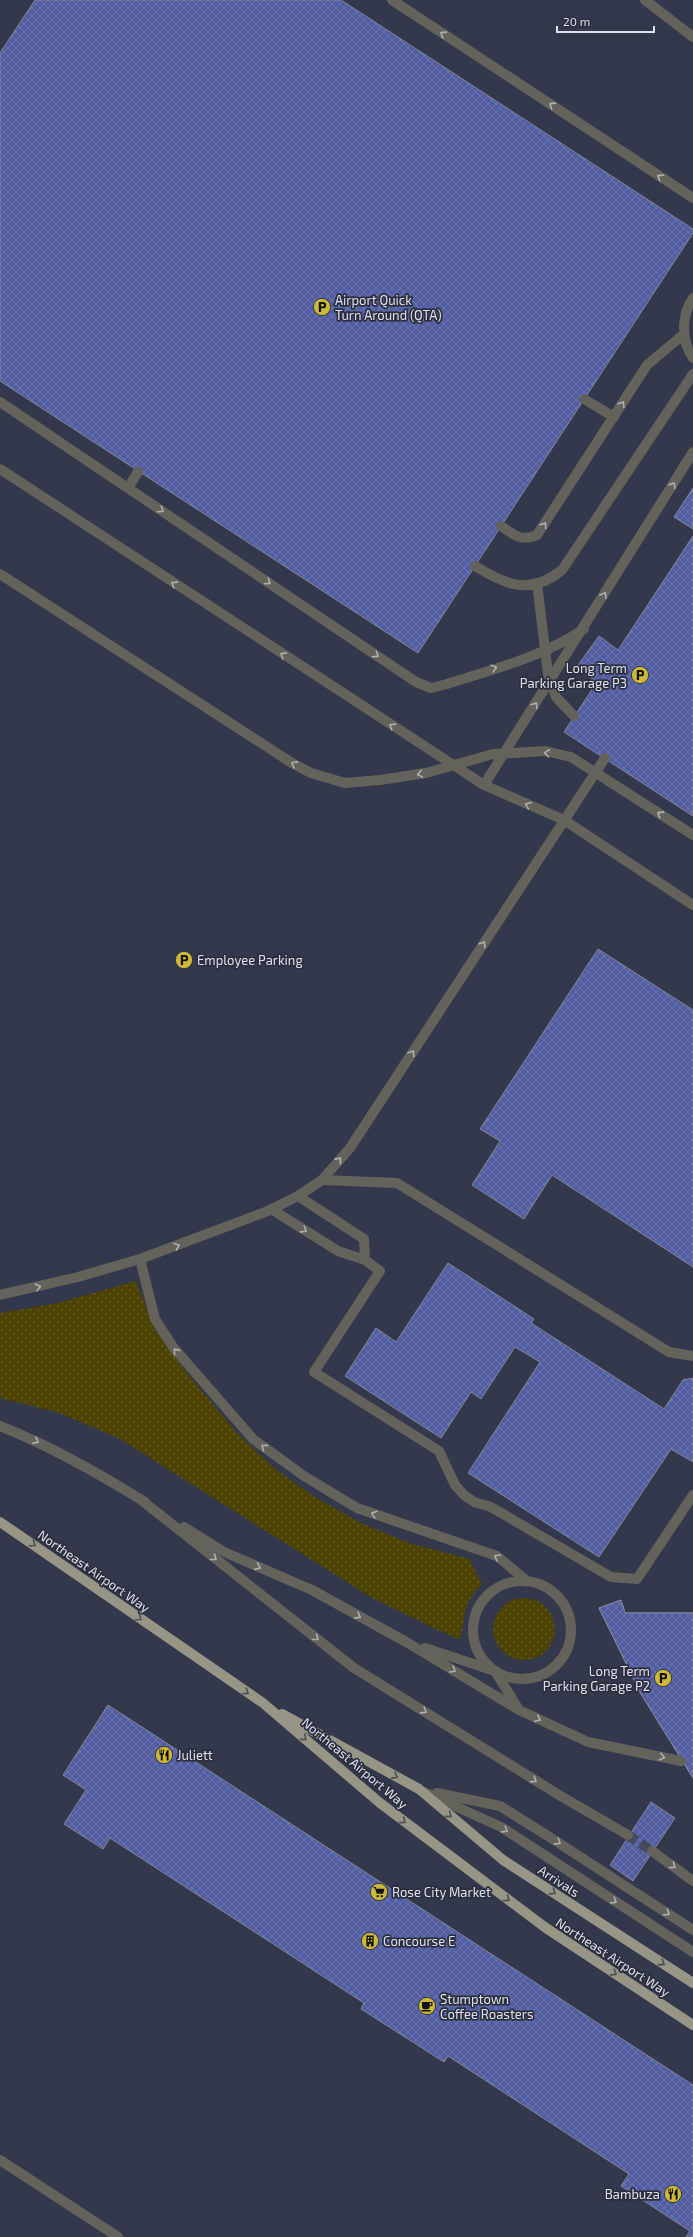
<svg xmlns="http://www.w3.org/2000/svg" width="693" height="2237" font-family="'Exo 2',sans-serif">
<style>
.built{fill:#33384c}
.garden{fill:url(#garden-dots)}
.building{fill:url(#building-cross-hatch);stroke:#828697}
.lines{fill:none;stroke-linecap:round;stroke-linejoin:round}
.minor-tunnel{stroke:#474a58;stroke-width:10;stroke-dasharray:10 5;stroke-linecap:butt}
.minor{stroke:#64635b;stroke-width:10}
.major{stroke:#979585;stroke-width:10}
.oneway{stroke:#adafb1}
.oneway2{stroke:#4c4e53}
.labels{text-anchor:middle;stroke-width:3.5;stroke-linejoin:round;paint-order:stroke}
.poi-label{font-size:13px;fill:#dee1eb;stroke:#2c2f3e;text-anchor:start}
.street-label{font-size:13px;fill:#dee1eb;stroke:#2c2f3e}
</style>
<defs>
<pattern id="garden-dots" width="8" height="8" patternUnits="userSpaceOnUse"><rect width="8" height="8" fill="#4c4302"/><path d="M2 2h.1M6 6h.1" fill="none" stroke="#655e27" stroke-width="1.8" stroke-linecap="round"/></pattern>
<pattern id="building-cross-hatch" width="8" height="8" patternUnits="userSpaceOnUse"><rect width="8" height="8" fill="#525ea1"/><path d="M0 0l8 8M0 8l8-8" fill="none" stroke="#6a75ae"/></pattern>
</defs>
<rect width="100%" height="100%" fill="#2c2f3e"/>
<rect class="built" x="0" y="0" width="693" height="2237"/>
<g class="garden">
<polygon points="136,1281 154,1329 187,1373 237,1433 274,1468 315,1497 361,1523 409,1543 469,1559 482,1584 471,1597 465,1611 461,1638 457,1639 372,1598 120,1439 60,1413 0,1398 0,1313 58,1303"/>
<circle cx="524" cy="1629" r="31"/>
</g>
<g class="building">
<polygon points="35,0 341,0 693,229 693,233 418,653 0,381 0,53"/>
<polygon points="693,488 693,529 674,517"/>
<polygon points="693,536 693,816 564,732 597,682 576,668 599,636 618,650"/>
<polygon points="598,949 693,1010 693,1267 552,1175 524,1219 472,1185 500,1141 480,1129"/>
<polygon points="448,1263 534,1319 531,1323 664,1409 683,1380 693,1378 693,1462 671,1449 599,1557 468,1473 540,1362 515,1347 481,1399 471,1392 441,1438 345,1376 376,1328 396,1342"/>
<polygon points="621,1600 625,1613 693,1613 693,1778 641,1694 599,1608"/>
<polygon points="621,1600 625,1613 693,1613 693,1778 641,1694 599,1608"/>
<polygon points="108,1705 693,2085 693,2237 686,2237 690,2231 621,2186 629,2174 448,2056 444,2062 361,2009 364,2003 110,1838 103,1849 64,1824 86,1790 63,1775"/>
<polygon points="651,1802 675,1818 633,1881 610,1865"/>
</g>
<g class="lines">
<polyline class="minor-tunnel" points="628,1835 652,1851"/>
<g class="minor">
<polyline points="392,0 693,198"/>
<polyline points="645,0 693,37"/>
<path d="M 693,298 C 681,315 681,341 693,358"/>
<polyline points="584,399 614,417"/>
<path d="M 0,402 L 416,682 L 431,688 L 447,684 C 494,669 543,657 584,629"/>
<polyline points="0,469 484,785 564,820 693,905"/>
<polyline points="128,488 138,472"/>
<path d="M 501,526 C 514,535 522,542 537,535 L 647,365 L 684,334"/>
<path d="M 475,566 C 506,585 530,596 562,570 L 693,374"/>
<polyline points="0,574 292,763 311,773 345,783 380,780 426,773 493,754 545,751 571,757 693,835"/>
<polyline points="537,583 548,674 556,697 574,716"/>
<polyline points="484,785 693,452"/>
<polyline points="322,1180 397,1183 669,1352 693,1356"/>
<polyline points="271,1209 338,1251 365,1260 364,1239 298,1196"/>
<polyline points="140,1259 155,1319 173,1347 253,1439 304,1476 357,1508 497,1556 527,1581"/>
<polyline points="365,1260 380,1271 314,1372 439,1451 455,1485 464,1495 474,1502 491,1507 611,1577 637,1579 693,1495"/>
<polyline points="0,1295 78,1277 140,1259 268,1211 298,1196 322,1180 350,1148 605,758"/>
<path d="M 0,1426 C 51,1446 98,1473 145,1502"/>
<polyline points="140,1499 354,1668 559,1795 628,1835"/>
<polyline points="184,1527 224,1552 312,1590 408,1643 519,1710"/>
<circle cx="522" cy="1630" r="49"/>
<polyline points="425,1648 495,1671 519,1710 588,1742 681,1761"/>
<polyline points="424,1792 501,1827 693,1952"/>
<polyline points="437,1793 500,1806 551,1838 693,1930"/>
<polyline points="652,1851 693,1881"/>
<polyline points="0,2160 118,2237"/>
</g>
<g class="major">
<polyline points="0,1522 263,1703 380,1803 546,1928 693,2025"/>
<polyline points="282,1714 419,1789 503,1860 693,1983"/>
</g>
</g>
<defs><path id="oneway-chevron" d="M-2-3.5L2.5 0L-2 3.5" fill="none" stroke-width="1.6" stroke-linecap="round" stroke-linejoin="round"/></defs>
<g class="oneway">
<use href="#oneway-chevron" transform="translate(443 34) rotate(-147)"/>
<use href="#oneway-chevron" transform="translate(552 105) rotate(-147)"/>
<use href="#oneway-chevron" transform="translate(660 177) rotate(-147)"/>
<use href="#oneway-chevron" transform="translate(622 404) rotate(-58)"/>
<use href="#oneway-chevron" transform="translate(673 485) rotate(-58)"/>
<use href="#oneway-chevron" transform="translate(161 510) rotate(34)"/>
<use href="#oneway-chevron" transform="translate(544 525) rotate(-57)"/>
<use href="#oneway-chevron" transform="translate(268 582) rotate(34)"/>
<use href="#oneway-chevron" transform="translate(174 584) rotate(-147)"/>
<use href="#oneway-chevron" transform="translate(604 595) rotate(-59)"/>
<use href="#oneway-chevron" transform="translate(283 655) rotate(-147)"/>
<use href="#oneway-chevron" transform="translate(376 655) rotate(34)"/>
<use href="#oneway-chevron" transform="translate(494 668) rotate(-18)"/>
<use href="#oneway-chevron" transform="translate(535 705) rotate(-57)"/>
<use href="#oneway-chevron" transform="translate(392 726) rotate(-147)"/>
<use href="#oneway-chevron" transform="translate(547 753) rotate(-172)"/>
<use href="#oneway-chevron" transform="translate(294 764) rotate(-151)"/>
<use href="#oneway-chevron" transform="translate(420 774) rotate(170)"/>
<use href="#oneway-chevron" transform="translate(528 805) rotate(-157)"/>
<use href="#oneway-chevron" transform="translate(660 814) rotate(-147)"/>
<use href="#oneway-chevron" transform="translate(483 944) rotate(-57)"/>
<use href="#oneway-chevron" transform="translate(412 1053) rotate(-57)"/>
<use href="#oneway-chevron" transform="translate(339 1160) rotate(-48)"/>
<use href="#oneway-chevron" transform="translate(304 1230) rotate(32)"/>
<use href="#oneway-chevron" transform="translate(177 1246) rotate(-20)"/>
<use href="#oneway-chevron" transform="translate(38 1287) rotate(-14)"/>
<use href="#oneway-chevron" transform="translate(176 1351) rotate(-129)"/>
<use href="#oneway-chevron" transform="translate(36 1441) rotate(27)"/>
<use href="#oneway-chevron" transform="translate(264 1447) rotate(-144)"/>
<use href="#oneway-chevron" transform="translate(374 1514) rotate(-161)"/>
<use href="#oneway-chevron" transform="translate(497 1557) rotate(-149)"/>
<use href="#oneway-chevron" transform="translate(214 1558) rotate(38)"/>
<use href="#oneway-chevron" transform="translate(258 1567) rotate(24)"/>
<use href="#oneway-chevron" transform="translate(358 1616) rotate(29)"/>
<use href="#oneway-chevron" transform="translate(316 1638) rotate(38)"/>
<use href="#oneway-chevron" transform="translate(453 1670) rotate(31)"/>
<use href="#oneway-chevron" transform="translate(424 1711) rotate(32)"/>
<use href="#oneway-chevron" transform="translate(538 1719) rotate(25)"/>
<use href="#oneway-chevron" transform="translate(662 1757) rotate(12)"/>
<use href="#oneway-chevron" transform="translate(534 1780) rotate(32)"/>
<use href="#oneway-chevron" transform="translate(505 1830) rotate(32)"/>
<use href="#oneway-chevron" transform="translate(558 1842) rotate(33)"/>
<use href="#oneway-chevron" transform="translate(673 1866) rotate(36)"/>
<use href="#oneway-chevron" transform="translate(614 1901) rotate(33)"/>
<use href="#oneway-chevron" transform="translate(667 1913) rotate(33)"/>
</g>
<g class="oneway2">
<use href="#oneway-chevron" transform="translate(33 1544) rotate(35)"/>
<use href="#oneway-chevron" transform="translate(139 1618) rotate(35)"/>
<use href="#oneway-chevron" transform="translate(246 1692) rotate(34)"/>
<use href="#oneway-chevron" transform="translate(304 1738) rotate(41)"/>
<use href="#oneway-chevron" transform="translate(395 1776) rotate(29)"/>
<use href="#oneway-chevron" transform="translate(449 1815) rotate(40)"/>
<use href="#oneway-chevron" transform="translate(403 1821) rotate(37)"/>
<use href="#oneway-chevron" transform="translate(553 1892) rotate(33)"/>
<use href="#oneway-chevron" transform="translate(507 1899) rotate(37)"/>
<use href="#oneway-chevron" transform="translate(662 1963) rotate(33)"/>
<use href="#oneway-chevron" transform="translate(614 1973) rotate(33)"/>
</g>
<defs>
<symbol id="parking-disc" viewBox="-11 -11 22 22"><circle r="9.5" fill="#cdb938" stroke="#2c2f3e"/><path d="M-3.5-5.5H1a3.5 3.5 0 0 1 0 7H-1V5.5H-3.5ZM-1-3.4V-.6H.8a1.4 1.4 0 0 0 0-2.8Z" fill="#111"/></symbol>
<symbol id="restaurant-disc" viewBox="-11 -11 22 22"><circle r="9.5" fill="#cdb938" stroke="#2c2f3e"/><path d="M-5-6h1v4h1v-4h1v4h1v-4h1v5L-1.5 .5V6h-2V.5L-5-1ZM5-6V6H3V1.5H1.5Q1.5-4 5-6Z" fill="#111"/></symbol>
<symbol id="supermarket-disc" viewBox="-11 -11 22 22"><circle r="9.5" fill="#cdb938" stroke="#2c2f3e"/><path d="M-6-5.5h2.5l.6 2H6L4.5 2H-2.5L-4.4-4H-6ZM-1.5 3.2a1.3 1.3 0 1 0 .1 0ZM3 3.2a1.3 1.3 0 1 0 .1 0Z" fill="#111"/></symbol>
<symbol id="building-disc" viewBox="-11 -11 22 22"><circle r="9.5" fill="#cdb938" stroke="#2c2f3e"/><path d="M-4-6H4V6H1V3H-1V6H-4ZM-2.5-4.3h1.7v1.8h-1.7ZM.8-4.3h1.7v1.8H.8ZM-2.5-1h1.7V.8h-1.7ZM.8-1h1.7V.8H.8Z" fill="#111"/></symbol>
<symbol id="cafe-disc" viewBox="-11 -11 22 22"><circle r="9.5" fill="#cdb938" stroke="#2c2f3e"/><path d="M-5.5-4.5H6V0H3Q3 3.5 0 3.5H-2.5Q-5.5 3.5-5.5 0ZM3-3.2v2h1.7v-2ZM-6 4.5H4V6H-6Z" fill="#111"/></symbol>
</defs>
<g fill-rule="evenodd">
<use href="#parking-disc" x="312" y="297" width="20" height="20"/>
<use href="#parking-disc" x="630" y="665" width="20" height="20"/>
<use href="#parking-disc" x="174" y="950" width="20" height="20"/>
<use href="#parking-disc" x="653" y="1668" width="20" height="20"/>
<use href="#restaurant-disc" x="154" y="1745" width="20" height="20"/>
<use href="#supermarket-disc" x="369" y="1882" width="20" height="20"/>
<use href="#building-disc" x="360" y="1931" width="20" height="20"/>
<use href="#cafe-disc" x="417" y="1996" width="20" height="20"/>
<use href="#restaurant-disc" x="663" y="2184" width="20" height="20"/>
</g>
<g class="labels">
<g class="poi-label">
<text x="335" y="305">Airport Quick<tspan x="335" dy="15">Turn Around (QTA)</tspan></text>
<text x="627" y="673" text-anchor="end">Long Term<tspan x="627" dy="15">Parking Garage P3</tspan></text>
<text x="197" y="965">Employee Parking</text>
<text x="650" y="1676" text-anchor="end">Long Term<tspan x="650" dy="15">Parking Garage P2</tspan></text>
<text x="177" y="1760">Juliett</text>
<text x="392" y="1897">Rose City Market</text>
<text x="383" y="1946">Concourse E</text>
<text x="440" y="2004">Stumptown<tspan x="440" dy="15">Coffee Roasters</tspan></text>
<text x="660" y="2199" text-anchor="end">Bambuza</text>
</g>
<g class="street-label">
<text transform="translate(94 1571) rotate(35)" y="5">Northeast Airport Way</text>
<text transform="translate(355 1763) rotate(40)" y="5">Northeast Airport Way</text>
<text transform="translate(559 1881) rotate(33)" y="5">Arrivals</text>
<text transform="translate(613 1957) rotate(33)" y="5">Northeast Airport Way</text>
</g>
</g>
<path d="M557 26v6h97v-6" fill="none" stroke="#dee1eb" stroke-width="2"/>
<text x="563" y="26" font-size="12" fill="#dee1eb" stroke="#2c2f3e" stroke-width="3" paint-order="stroke">20 m</text>
</svg>
